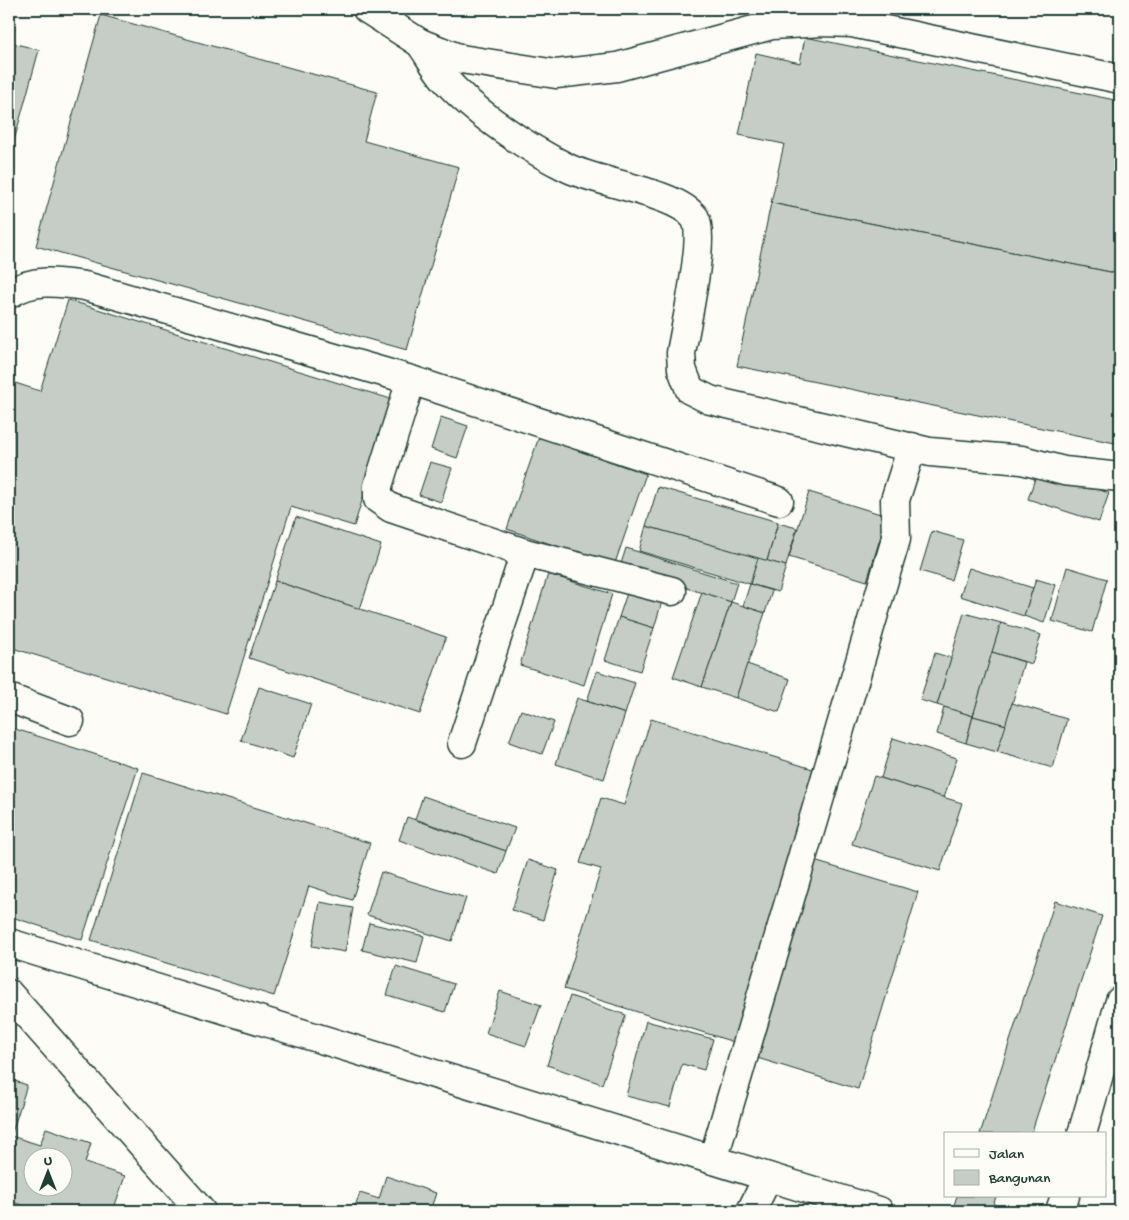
<svg xmlns="http://www.w3.org/2000/svg" width="1129" height="1220" font-family="'Gochi Hand',sans-serif">
<style>
.building{fill:#c6cdc7;stroke:#1f3d34;fill-rule:evenodd}
.lines{fill:none;stroke-linecap:round;stroke-linejoin:round}
.minor-casing{stroke:#1f3d34;stroke-width:31}
.minor{stroke:#fdfcf7;stroke-width:28}
</style>
<rect width="100%" height="100%" fill="#fdfcf7"/>
<filter id="ink" filterUnits="userSpaceOnUse"><feTurbulence type="fractalNoise" baseFrequency=".02" numOctaves="2"/><feDisplacementMap in="SourceGraphic" scale="10" xChannelSelector="R" yChannelSelector="G"/><feConvolveMatrix kernelMatrix="1 2 1 2 8 2 1 2 1" color-interpolation-filters="sRGB"/></filter>
<g filter="url(#ink)">
<g class="building">
<polygon points="101,15 377,92 364,141 459,167 407,350 36,246"/>
<polygon points="805,37 1120,101 1120,274 771,203 784,144 739,135 756,53 800,63"/>
<polygon points="9,42 39,50 9,159"/>
<polygon points="771,203 1120,274 1120,444 737,366"/>
<polygon points="68,300 394,400 354,526 291,507 226,714 9,647 9,381 40,391"/>
<polygon points="441,417 468,426 457,458 431,449"/>
<polygon points="539,437 646,474 614,566 507,529"/>
<polygon points="430,462 452,468 441,502 419,495"/>
<polygon points="1038,470 1109,493 1099,522 1028,499"/>
<polygon points="658,487 778,522 767,561 646,526"/>
<polygon points="809,492 887,516 867,581 789,557"/>
<polygon points="296,517 381,545 360,609 275,581"/>
<polygon points="778,523 797,528 786,566 767,561"/>
<polygon points="646,526 758,558 750,584 639,551"/>
<polygon points="932,531 963,540 951,580 920,571"/>
<polygon points="626,548 737,583 731,602 620,567"/>
<polygon points="758,558 786,566 778,592 750,584"/>
<polygon points="1067,567 1107,579 1092,632 1052,621"/>
<polygon points="969,568 1033,588 1024,616 960,596"/>
<polygon points="548,574 612,594 584,685 520,665"/>
<polygon points="1036,579 1056,585 1044,623 1024,616"/>
<polygon points="275,581 446,637 420,714 249,658"/>
<polygon points="750,584 772,591 765,613 743,606"/>
<polygon points="629,587 663,598 654,628 619,617"/>
<polygon points="702,592 731,602 702,687 673,677"/>
<polygon points="731,602 765,613 736,698 702,687"/>
<polygon points="964,613 1001,623 973,716 937,705"/>
<polygon points="619,617 654,628 640,671 605,660"/>
<polygon points="1001,623 1041,635 1032,664 992,652"/>
<polygon points="992,652 1024,662 1006,725 973,716"/>
<polygon points="935,653 951,658 937,705 920,700"/>
<polygon points="747,664 790,679 779,712 736,698"/>
<polygon points="597,671 635,683 625,714 587,701"/>
<polygon points="259,687 311,704 293,758 241,740"/>
<polygon points="577,698 625,714 604,779 556,764"/>
<polygon points="1012,703 1067,719 1053,768 997,752"/>
<polygon points="944,707 973,716 966,743 937,734"/>
<polygon points="521,710 554,722 542,754 509,742"/>
<polygon points="973,716 1006,725 997,752 966,743"/>
<polygon points="651,719 819,771 734,1042 564,989 601,869 580,863 601,798 624,805"/>
<polygon points="9,727 138,768 82,940 9,916"/>
<polygon points="893,738 957,758 944,798 881,778"/>
<polygon points="143,773 370,843 352,900 309,886 274,996 91,940"/>
<polygon points="874,776 962,803 940,871 852,844"/>
<polygon points="423,796 515,828 506,851 415,819"/>
<polygon points="407,817 506,851 498,874 399,840"/>
<polygon points="528,860 558,870 543,920 512,910"/>
<polygon points="814,861 918,892 858,1089 754,1057"/>
<polygon points="381,872 466,898 452,941 367,915"/>
<polygon points="1055,901 1102,916 1031,1134 980,1134"/>
<polygon points="320,902 353,908 345,952 312,946"/>
<polygon points="369,923 424,936 417,963 362,950"/>
<polygon points="396,966 454,984 445,1012 387,995"/>
<polygon points="500,991 541,1005 526,1046 486,1033"/>
<polygon points="570,996 626,1015 602,1084 547,1065"/>
<polygon points="646,1021 713,1039 704,1070 682,1064 670,1107 626,1096"/>
<path d="M 9,1079 L 27,1085 L 11,1136 L 40,1145 L 46,1128 L 91,1143 L 85,1163 L 125,1176 L 113,1211 L 40,1211 L 9,1201 ZM 32,1158 L 62,1158 L 62,1188 L 32,1188 Z"/>
<polygon points="386,1176 436,1193 430,1211 353,1211 360,1193 379,1199"/>
<polygon points="957,1196 996,1196 992,1211 952,1211"/>
</g>
<g class="lines">
<defs>
<g id="minor">
<polyline points="367,9 420,43 461,59 556,74 617,67 772,25 823,22 852,23 1120,79"/>
<path d="M 420,43 C 428,54 435,67 444,78 C 471,110 527,148 566,167 C 596,183 677,192 695,218 C 706,236 685,329 681,353 L 682,369 L 690,390 L 710,400 L 930,452 L 1022,460 L 1064,471 L 1120,477"/>
<path d="M 9,294 C 33,278 58,282 85,286 L 411,380 L 779,501"/>
<polyline points="411,380 378,486 378,499 391,508 525,553 462,743"/>
<polyline points="525,553 672,591"/>
<polyline points="9,698 70,721"/>
<polyline points="9,943 879,1211"/>
<polyline points="9,994 201,1211"/>
<polyline points="1082,1134 1120,1001"/>
<polyline points="713,1160 896,539 895,500 912,447"/>
<polyline points="751,1211 768,1177"/>
<polyline points="1060,1211 1065,1196"/>
</g>
</defs>
<use href="#minor" class="minor-casing"/>
<use href="#minor" class="minor"/>
</g>
</g>
<rect width="1129" height="1220" fill="none" stroke="#fdfcf7" stroke-width="30"/>
<rect x="15" y="15" width="1099" height="1190" fill="none" stroke="#1f3d34" stroke-width="2" filter="url(#ink)"/>
<rect x="944" y="1132" width="162" height="65" fill="#fdfcf7" stroke="#a4b0a9"/>
<rect x="954" y="1149" width="25" height="8" fill="#fdfcf7" stroke="#a4b0a9"/>
<text x="989" y="1158" font-size="15" fill="#1f3d34">Jalan</text>
<rect x="954" y="1170" width="25" height="15" fill="#c6cdc7" stroke="#a4b0a9"/>
<text x="989" y="1182" font-size="15" fill="#1f3d34">Bangunan</text>
<g transform="translate(48 1172)"><circle r="24" fill="#fdfcf7" stroke="#a4b0a9"/>
<path d="M0-4L9 19L0 12L-9 19Z" fill="#1f3d34"/>
<text y="-8" font-size="14" font-weight="bold" text-anchor="middle" fill="#1f3d34">U</text>
</g>
</svg>
